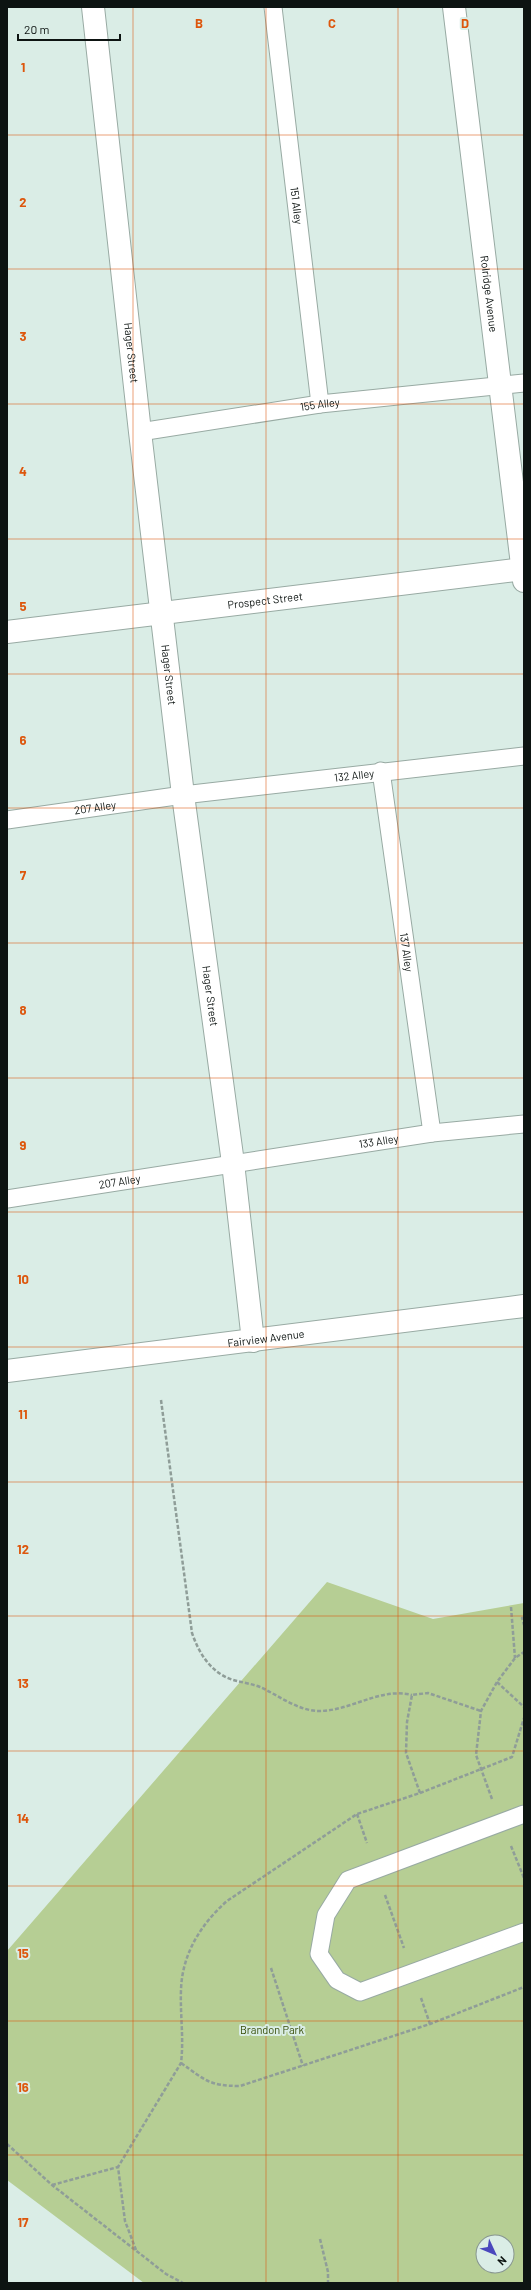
<svg xmlns="http://www.w3.org/2000/svg" width="531" height="2290" font-family="Barlow,sans-serif">
<style>
.green{fill:#b6ce94;fill-rule:evenodd}
.lines{fill:none;stroke-linecap:round;stroke-linejoin:round}
.service-casing{stroke:#98aaa3;stroke-width:19}
.minor-casing{stroke:#98aaa3;stroke-width:24}
.tertiary-casing{stroke:#98aaa3;stroke-width:24}
.path{stroke:#8f9d98;stroke-width:2.5;stroke-dasharray:4 2;stroke-linecap:butt}
.service{stroke:#fff;stroke-width:17}
.minor{stroke:#fff;stroke-width:22}
.tertiary{stroke:#fff;stroke-width:22}
.grid{fill:none;stroke:#dd560c;stroke-width:1;stroke-opacity:0.55}
.labels{text-anchor:middle;stroke-width:4;stroke-linejoin:round;paint-order:stroke}
.street-label{font-size:11px;fill:#0d1412;stroke:#daede6}
.park-label{font-size:11px;fill:#354b06;stroke:#daede6}
.grid-label{font-size:13px;text-anchor:middle;font-weight:bold;fill:#dd560c;stroke:#daede6;stroke-width:4;stroke-linejoin:round;paint-order:stroke}
</style>
<rect width="100%" height="100%" fill="#daede6"/>
<path class="green" d="M 327,1582 L 433,1619 L 524,1603 L 524,2283 L 144,2283 L 7,2180 L 7,1951 ZM 483,2242 L 507,2242 L 507,2266 L 483,2266 Z"/>
<g class="lines">
<defs>
<g id="service">
<path id="s1" d="M 273,7 L 320,404"/>
<path id="s2" d="M 140,432 L 320,404 L 524,383"/>
<path id="s3" d="M 381,771 L 432,1133"/>
<path id="s4" d="M 7,820 L 183,795 L 524,756"/>
<path id="s5" d="M 7,1199 L 432,1133 L 524,1124"/>
<polyline points="524,1814 348,1880 326,1915 319,1954 337,1980 360,1992 524,1932"/>
</g>
<g id="minor">
<path id="s6" d="M 93,7 L 140,432 L 183,795 L 233,1163 L 253,1341"/>
<path id="s7" d="M 454,7 L 524,581"/>
<path id="s8" d="M 7,632 L 524,569"/>
</g>
<g id="tertiary">
<path id="s9" d="M 7,1371 L 524,1306"/>
</g>
</defs>
<use href="#service" class="service-casing"/>
<use href="#minor" class="minor-casing"/>
<use href="#tertiary" class="tertiary-casing"/>
<g class="path">
<path d="M 161,1400 L 192,1633 C 198,1650 206,1665 222,1675 C 233,1682 247,1682 260,1687 C 278,1695 298,1711 319,1711 C 351,1711 380,1687 412,1695"/>
<polyline points="511,1607 515,1658"/>
<polyline points="524,1618 522,1618 524,1625"/>
<polyline points="497,1682 524,1707"/>
<polyline points="420,1793 406,1753 407,1722 412,1695 428,1693 481,1711"/>
<polyline points="492,1799 476,1755 481,1711 497,1682 515,1658 524,1652"/>
<polyline points="357,1814 367,1843"/>
<polyline points="511,1846 524,1878"/>
<polyline points="385,1895 404,1948"/>
<polyline points="271,1968 303,2066"/>
<polyline points="421,1998 430,2024"/>
<path d="M 181,2063 C 205,2080 209,2086 240,2086 L 430,2024 L 524,1987"/>
<polyline points="7,2144 52,2185 166,2274 183,2283"/>
<polyline points="52,2185 118,2167"/>
<polyline points="320,2239 328,2272 328,2283"/>
<path d="M 136,2250 L 125,2221 L 118,2167 L 181,2063 C 184,2038 180,2015 181,1990 C 182,1954 201,1924 227,1901 L 357,1814 L 420,1793 L 512,1757 L 524,1718"/>
</g>
<use href="#service" class="service"/>
<use href="#minor" class="minor"/>
<use href="#tertiary" class="tertiary"/>
</g>
<path class="grid" d="M 133,7 L 133,2283M 266,7 L 266,2283M 398,7 L 398,2283M 7,135 L 524,135M 7,269 L 524,269M 7,404 L 524,404M 7,539 L 524,539M 7,674 L 524,674M 7,808 L 524,808M 7,943 L 524,943M 7,1078 L 524,1078M 7,1212 L 524,1212M 7,1347 L 524,1347M 7,1482 L 524,1482M 7,1616 L 524,1616M 7,1751 L 524,1751M 7,1886 L 524,1886M 7,2021 L 524,2021M 7,2155 L 524,2155"/>
<g class="labels">
<g class="street-label">
<text dy="4" stroke="none"><textPath href="#s1" startOffset="200">151 Alley</textPath></text>
<text dy="4" stroke="none"><textPath href="#s7" startOffset="289">Rolridge Avenue</textPath></text>
<text dy="4" stroke="none"><textPath href="#s6" startOffset="348">Hager Street</textPath></text>
<text dy="4" stroke="none"><textPath href="#s2" startOffset="182">155 Alley</textPath></text>
<text dy="4" stroke="none"><textPath href="#s8" startOffset="260">Prospect Street</textPath></text>
<text dy="4" stroke="none"><textPath href="#s6" startOffset="672">Hager Street</textPath></text>
<text dy="4" stroke="none"><textPath href="#s4" startOffset="350">132 Alley</textPath></text>
<text dy="4" stroke="none"><textPath href="#s4" startOffset="89">207 Alley</textPath></text>
<text dy="4" stroke="none"><textPath href="#s3" startOffset="183">137 Alley</textPath></text>
<text dy="4" stroke="none"><textPath href="#s6" startOffset="996">Hager Street</textPath></text>
<text dy="4" stroke="none"><textPath href="#s5" startOffset="376">133 Alley</textPath></text>
<text dy="4" stroke="none"><textPath href="#s5" startOffset="114">207 Alley</textPath></text>
<text dy="4" stroke="none"><textPath href="#s9" startOffset="261">Fairview Avenue</textPath></text>
</g>
<g class="park-label">
<text x="272" y="2034">Brandon Park</text>
</g>
</g>
<g class="grid-label">
<text x="199" y="28">B</text>
<text x="332" y="28">C</text>
<text x="465" y="28">D</text>
<text x="23" y="72">1</text>
<text x="23" y="207">2</text>
<text x="23" y="341">3</text>
<text x="23" y="476">4</text>
<text x="23" y="611">5</text>
<text x="23" y="745">6</text>
<text x="23" y="880">7</text>
<text x="23" y="1015">8</text>
<text x="23" y="1150">9</text>
<text x="23" y="1284">10</text>
<text x="23" y="1419">11</text>
<text x="23" y="1554">12</text>
<text x="23" y="1688">13</text>
<text x="23" y="1823">14</text>
<text x="23" y="1958">15</text>
<text x="23" y="2092">16</text>
<text x="23" y="2227">17</text>
</g>
<rect width="531" height="2290" fill="none" stroke="#0d1412" stroke-width="16"/>
<g transform="translate(495 2254) rotate(134)"><circle r="19" fill="#daede6" stroke="#889691"/>
<path d="M0-3L7 15L0 10L-7 15Z" fill="#4a47bd"/>
<text y="-6" font-size="11" font-weight="bold" text-anchor="middle" fill="#0d1412">N</text>
</g>
<path d="M18 34v6h102v-6" fill="none" stroke="#0d1412" stroke-width="2"/>
<text x="24" y="34" font-size="12" fill="#0d1412" stroke="#daede6" stroke-width="3" paint-order="stroke">20 m</text>
</svg>
